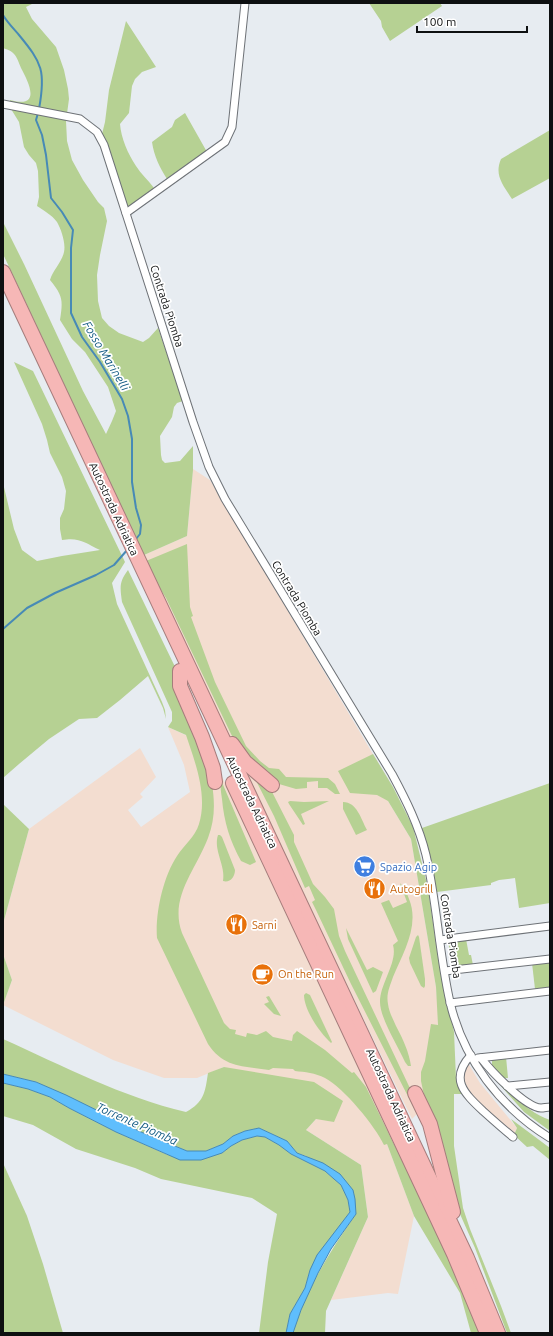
<svg xmlns="http://www.w3.org/2000/svg" width="553" height="1336" font-family="Ubuntu,sans-serif">
<style>
.commercial{fill:#f3ddd0}
.green{fill:#b6d193}
.water{fill:#5fbefd;stroke:#478ab6}
.lines{fill:none;stroke-linecap:round;stroke-linejoin:round}
.stream{stroke:#478ab6;stroke-width:2}
.street-casing{stroke:#6e7277;stroke-width:9}
.highway-casing{stroke:#a57d7c;stroke-width:16}
.street{stroke:#fff;stroke-width:7}
.highway{stroke:#f6b7b6;stroke-width:14}
.labels{text-anchor:middle;stroke-width:3.5;stroke-linejoin:round;paint-order:stroke}
.street-label{font-size:11px;fill:#0e1011;stroke:#fff}
.shop-label{font-size:11px;fill:#366cbe;stroke:#fff;text-anchor:start}
.food-label{font-size:11px;fill:#c56008;stroke:#fff;text-anchor:start}
.water-label{font-size:12px;font-style:italic;fill:#115982;stroke:#fff}
</style>
<rect width="100%" height="100%" fill="#e7ecf1"/>
<g class="commercial">
<polygon points="193,469 210,480 389,781 388,801 411,839 436,987 438,1010 437,1094 412,1119 237,758 144,555 187,536"/>
<polygon points="168,727 207,745 393,1137 387,1144 414,1216 398,1294 388,1293 331,1300 368,1217 361,1165 306,1130 316,1119 224,1067 197,1078 164,1078 113,1060 3,1005 12,980 3,954 3,924 29,829 140,748 156,777 140,794 143,797 128,810 141,827 190,792 184,765"/>
<polygon points="468,1063 480,1083 517,1128 514,1135 475,1100 466,1089 463,1081 464,1069"/>
</g>
<g class="green">
<path d="M 3,3 L 32,3 L 32,4 L 26,7 L 32,19 L 56,47 L 64,70 L 68,89 L 69,99 L 66,121 L 67,141 L 72,160 L 83,180 L 98,202 L 104,208 L 107,221 L 100,255 L 97,275 L 98,301 L 102,318 L 109,326 L 119,333 L 143,342 L 149,338 L 158,328 L 183,401 L 177,403 L 174,407 L 172,417 L 160,436 L 161,455 L 162,460 L 165,463 L 180,461 L 193,446 L 193,470 L 187,536 L 144,555 L 3,254 L 3,222 L 24,264 L 83,391 L 106,434 L 112,421 L 116,411 L 108,387 L 85,352 L 72,339 L 60,320 C 63,300 63,296 50,280 C 53,270 62,262 64,252 C 66,243 61,229 57,222 C 52,215 43,210 37,206 L 39,197 L 38,171 L 36,163 L 29,155 L 24,147 L 19,122 L 11,109 L 10,100 C 42,109 29,83 21,68 C 19,63 17,57 14,54 C 12,51 6,49 3,48 Z"/>
<polygon points="369,3 440,3 442,6 390,41 382,27 381,21"/>
<path d="M 126,21 L 156,67 L 142,72 L 135,79 L 132,86 L 129,113 L 120,124 C 121,138 128,154 136,166 C 141,174 148,180 154,188 L 128,208 L 106,140 L 102,134 L 105,122 L 109,90 Z"/>
<path d="M 185,113 L 207,152 L 167,179 C 160,168 154,156 152,142 L 172,127 L 175,120 Z"/>
<path d="M 550,130 L 550,178 L 512,199 C 503,185 494,175 501,159 Z"/>
<path d="M 14,362 L 33,371 L 125,562 L 112,583 L 117,604 L 162,702 L 165,710 L 166,719 L 163,708 L 148,676 L 120,700 L 97,718 L 79,719 L 49,739 L 19,764 L 3,778 L 3,483 L 14,529 L 22,550 L 37,561 L 62,556 L 100,550 C 85,543 80,537 62,540 L 60,529 L 60,518 L 64,509 L 66,491 L 62,477 L 50,453 L 47,440 L 42,424 Z"/>
<polygon points="187,544 190,607 193,616 191,617 215,682 246,746 260,761 269,768 279,769 286,777 328,778 335,784 340,794 335,794 327,788 318,788 318,781 307,782 307,788 296,789 279,784 239,749 231,734 166,598 159,587 146,561"/>
<path d="M 128,570 L 179,675 L 212,784 C 215,803 215,820 208,838 C 196,870 169,897 182,933 L 224,1023 L 230,1029 L 236,1030 L 235,1034 L 246,1037 L 247,1033 L 257,1035 L 266,1031 L 273,1037 L 292,1041 L 293,1035 L 297,1031 L 325,1050 L 352,1073 L 354,1072 L 366,1087 L 453,1265 L 480,1333 L 471,1333 L 460,1293 L 414,1216 L 387,1144 L 384,1145 C 375,1126 344,1088 325,1078 C 315,1073 305,1072 295,1071 L 293,1069 L 273,1068 L 269,1070 C 243,1066 224,1068 208,1044 L 157,938 C 155,914 163,877 177,856 C 184,845 195,837 199,824 C 208,795 195,762 186,735 L 168,727 L 172,721 L 172,712 L 122,602 C 120,587 119,582 128,570 Z"/>
<polygon points="373,754 393,787 413,827 428,888 438,958 454,1032 456,1078 459,1087 463,1094 454,1094 454,1146 463,1208 470,1229 501,1306 511,1333 507,1333 475,1248 456,1205 425,1100 421,1081 421,1072 425,1061 431,1024 438,1025 436,987 411,839 388,801 377,795 350,793 338,771"/>
<polygon points="250,769 268,784 294,835 294,842 313,884 325,897 334,909 339,936 345,951 425,1120 425,1130 351,984 316,910 312,902 315,900 309,886 305,888 274,816"/>
<path d="M 221,780 L 256,862 L 250,865 L 241,861 C 230,841 224,822 222,799 C 221,793 220,786 221,780 Z"/>
<polygon points="550,783 550,903 519,908 515,878 499,880 491,883 491,885 437,892 428,848 422,828"/>
<polygon points="290,801 304,802 329,801 301,814 305,824 303,825 289,804 288,802"/>
<path d="M 343,802 C 357,802 361,819 367,830 L 356,835 L 343,809 Z"/>
<polygon points="3,804 29,829 3,924"/>
<path d="M 218,835 L 220,835 L 222,837 L 235,870 C 235,877 230,883 223,881 C 226,866 213,850 218,835 Z"/>
<path d="M 400,883 C 404,887 407,893 409,899 C 420,925 403,953 393,977 C 390,986 386,994 388,1004 C 389,1012 393,1019 396,1026 C 403,1039 409,1052 411,1066 L 408,1066 L 405,1062 C 398,1046 380,1018 380,1002 C 380,983 398,962 393,945 L 398,941 L 381,903 L 389,900 L 393,908 L 407,902 L 404,894 L 403,894 Z"/>
<polygon points="346,928 367,970 373,967 383,972 376,991 373,993 348,939"/>
<polygon points="418,935 419,937 425,979 425,986 424,988 421,986 410,963 409,958 416,937"/>
<polygon points="466,939 469,955 471,955 473,965 452,967 448,940"/>
<polygon points="3,954 12,980 3,1005"/>
<polygon points="550,961 550,987 535,989 532,963"/>
<path d="M 306,993 L 310,995 L 332,1042 L 331,1043 C 320,1033 304,1010 304,995 Z"/>
<polygon points="269,996 281,1016 274,1014 264,1004 269,1002 266,997"/>
<path d="M 3,1039 C 63,1066 122,1097 186,1112 C 204,1102 205,1093 208,1073 L 224,1067 L 314,1082 L 343,1101 L 334,1122 L 316,1119 L 306,1130 L 361,1165 L 368,1217 L 326,1311 L 325,1333 L 293,1333 C 306,1289 330,1251 356,1214 L 353,1190 L 306,1156 L 297,1153 L 287,1141 L 259,1128 L 245,1131 L 233,1136 L 223,1144 L 206,1151 L 187,1151 L 141,1132 L 36,1082 L 3,1074 Z"/>
<polygon points="506,1057 508,1078 503,1078 492,1066 492,1058"/>
<path d="M 485,1068 C 501,1085 528,1113 550,1120 L 550,1131 L 524,1112 Z"/>
<polygon points="3,1083 28,1089 50,1097 69,1108 116,1132 168,1155 222,1153 231,1146 242,1140 257,1136 265,1137 279,1145 291,1154 325,1171 334,1179 341,1185 348,1200 350,1212 310,1270 305,1288 290,1314 286,1333 259,1333 268,1262 277,1214 252,1198 161,1179 135,1168 76,1149 33,1125 3,1116"/>
<polygon points="511,1119 550,1148 550,1160 533,1146 527,1147 514,1135 517,1128"/>
<polygon points="3,1163 27,1216 43,1264 63,1333 3,1333"/>
</g>
<polygon class="water" points="3,1074 36,1082 66,1095 141,1132 187,1151 206,1151 223,1144 233,1136 245,1131 259,1128 287,1141 297,1153 323,1163 340,1174 353,1190 355,1199 356,1214 331,1249 318,1273 301,1310 293,1333 286,1333 290,1314 305,1288 310,1270 317,1255 350,1212 348,1200 341,1185 334,1179 325,1171 291,1154 279,1145 265,1137 257,1136 242,1140 231,1146 222,1153 201,1160 180,1160 116,1132 69,1108 50,1097 28,1089 3,1083"/>
<g class="lines">
<g class="stream">
<path d="M 3,15 C 7,22 13,28 19,35 C 42,63 46,71 39,109"/>
<polyline points="38,113 36,120 42,135 46,155 51,198 62,212 73,230 71,248 71,313 82,337 100,362 122,399 128,416 132,439 132,482 136,508 141,525 140,534 136,539"/>
<polyline points="3,629 27,608 55,593 96,575 114,565 128,549"/>
</g>
<defs>
<g id="street">
<path d="M 3,104 L 80,119 L 97,132 L 104,145 L 193,422 L 209,467 L 225,499 L 392,774 C 406,800 419,826 426,855 C 437,903 439,954 450,1002 C 463,1059 501,1108 550,1138"/>
<polyline points="126,213 225,142 232,127 245,3"/>
<polyline points="440,940 550,926"/>
<polyline points="445,971 550,959"/>
<polyline points="450,1003 550,991"/>
<path d="M 471,1055 C 449,1079 464,1093 483,1111 C 493,1120 503,1129 513,1137"/>
<polyline points="478,1058 550,1050"/>
<path d="M 481,1058 C 491,1071 525,1107 541,1108 C 544,1108 547,1107 550,1107"/>
<polyline points="507,1086 550,1082"/>
</g>
<g id="highway">
<polyline points="3,272 467,1258 498,1333"/>
<polyline points="180,671 180,686 202,737 213,768 215,782"/>
<polyline points="232,744 245,762 272,785"/>
<polyline points="233,783 454,1254 487,1333"/>
<polyline points="415,1093 430,1124 453,1212"/>
</g>
</defs>
<use href="#street" class="street-casing"/>
<use href="#highway" class="highway-casing"/>
<use href="#street" class="street"/>
<use href="#highway" class="highway"/>
</g>
<defs>
<symbol id="supermarket-disc" viewBox="-11 -11 22 22"><circle r="9.5" fill="#3f7fe0" stroke="#fff"/><path d="M-6-5.5h2.5l.6 2H6L4.5 2H-2.5L-4.4-4H-6ZM-1.5 3.2a1.3 1.3 0 1 0 .1 0ZM3 3.2a1.3 1.3 0 1 0 .1 0Z" fill="#fff"/></symbol>
<symbol id="restaurant-disc" viewBox="-11 -11 22 22"><circle r="9.5" fill="#e8710a" stroke="#fff"/><path d="M-5-6h1v4h1v-4h1v4h1v-4h1v5L-1.5 .5V6h-2V.5L-5-1ZM5-6V6H3V1.5H1.5Q1.5-4 5-6Z" fill="#fff"/></symbol>
<symbol id="cafe-disc" viewBox="-11 -11 22 22"><circle r="9.5" fill="#e8710a" stroke="#fff"/><path d="M-5.5-4.5H6V0H3Q3 3.5 0 3.5H-2.5Q-5.5 3.5-5.5 0ZM3-3.2v2h1.7v-2ZM-6 4.5H4V6H-6Z" fill="#fff"/></symbol>
</defs>
<g fill-rule="evenodd">
<use href="#supermarket-disc" x="352" y="854" width="25" height="25"/>
<use href="#restaurant-disc" x="362" y="876" width="25" height="25"/>
<use href="#restaurant-disc" x="224" y="912" width="25" height="25"/>
<use href="#cafe-disc" x="250" y="962" width="25" height="25"/>
</g>
<g class="labels">
<g class="street-label">
<text transform="translate(167 306) rotate(72)" y="4">Contrada Piomba</text>
<text transform="translate(114 509) rotate(65)" y="4">Autostrada Adriatica</text>
<text transform="translate(297 598) rotate(59)" y="4">Contrada Piomba</text>
<text transform="translate(252 802) rotate(64)" y="4">Autostrada Adriatica</text>
<text transform="translate(451 936) rotate(81)" y="4">Contrada Piomba</text>
<text transform="translate(391 1095) rotate(65)" y="4">Autostrada Adriatica</text>
</g>
<g class="shop-label">
<text x="380" y="871">Spazio Agip</text>
</g>
<g class="food-label">
<text x="390" y="893">Autogrill</text>
<text x="252" y="929">Sarni</text>
<text x="278" y="978">On the Run</text>
</g>
<g class="water-label">
<text transform="translate(106 356) rotate(59)" y="4">Fosso Marinelli</text>
<text transform="translate(137 1124) rotate(24)" y="4">Torrente Piomba</text>
</g>
</g>
<rect width="553" height="1336" fill="none" stroke="#0e1011" stroke-width="8"/>
<path d="M417 26v6h110v-6" fill="none" stroke="#0e1011" stroke-width="2"/>
<text x="423" y="26" font-size="12" fill="#0e1011" stroke="#ffffff" stroke-width="3" paint-order="stroke">100 m</text>
</svg>
